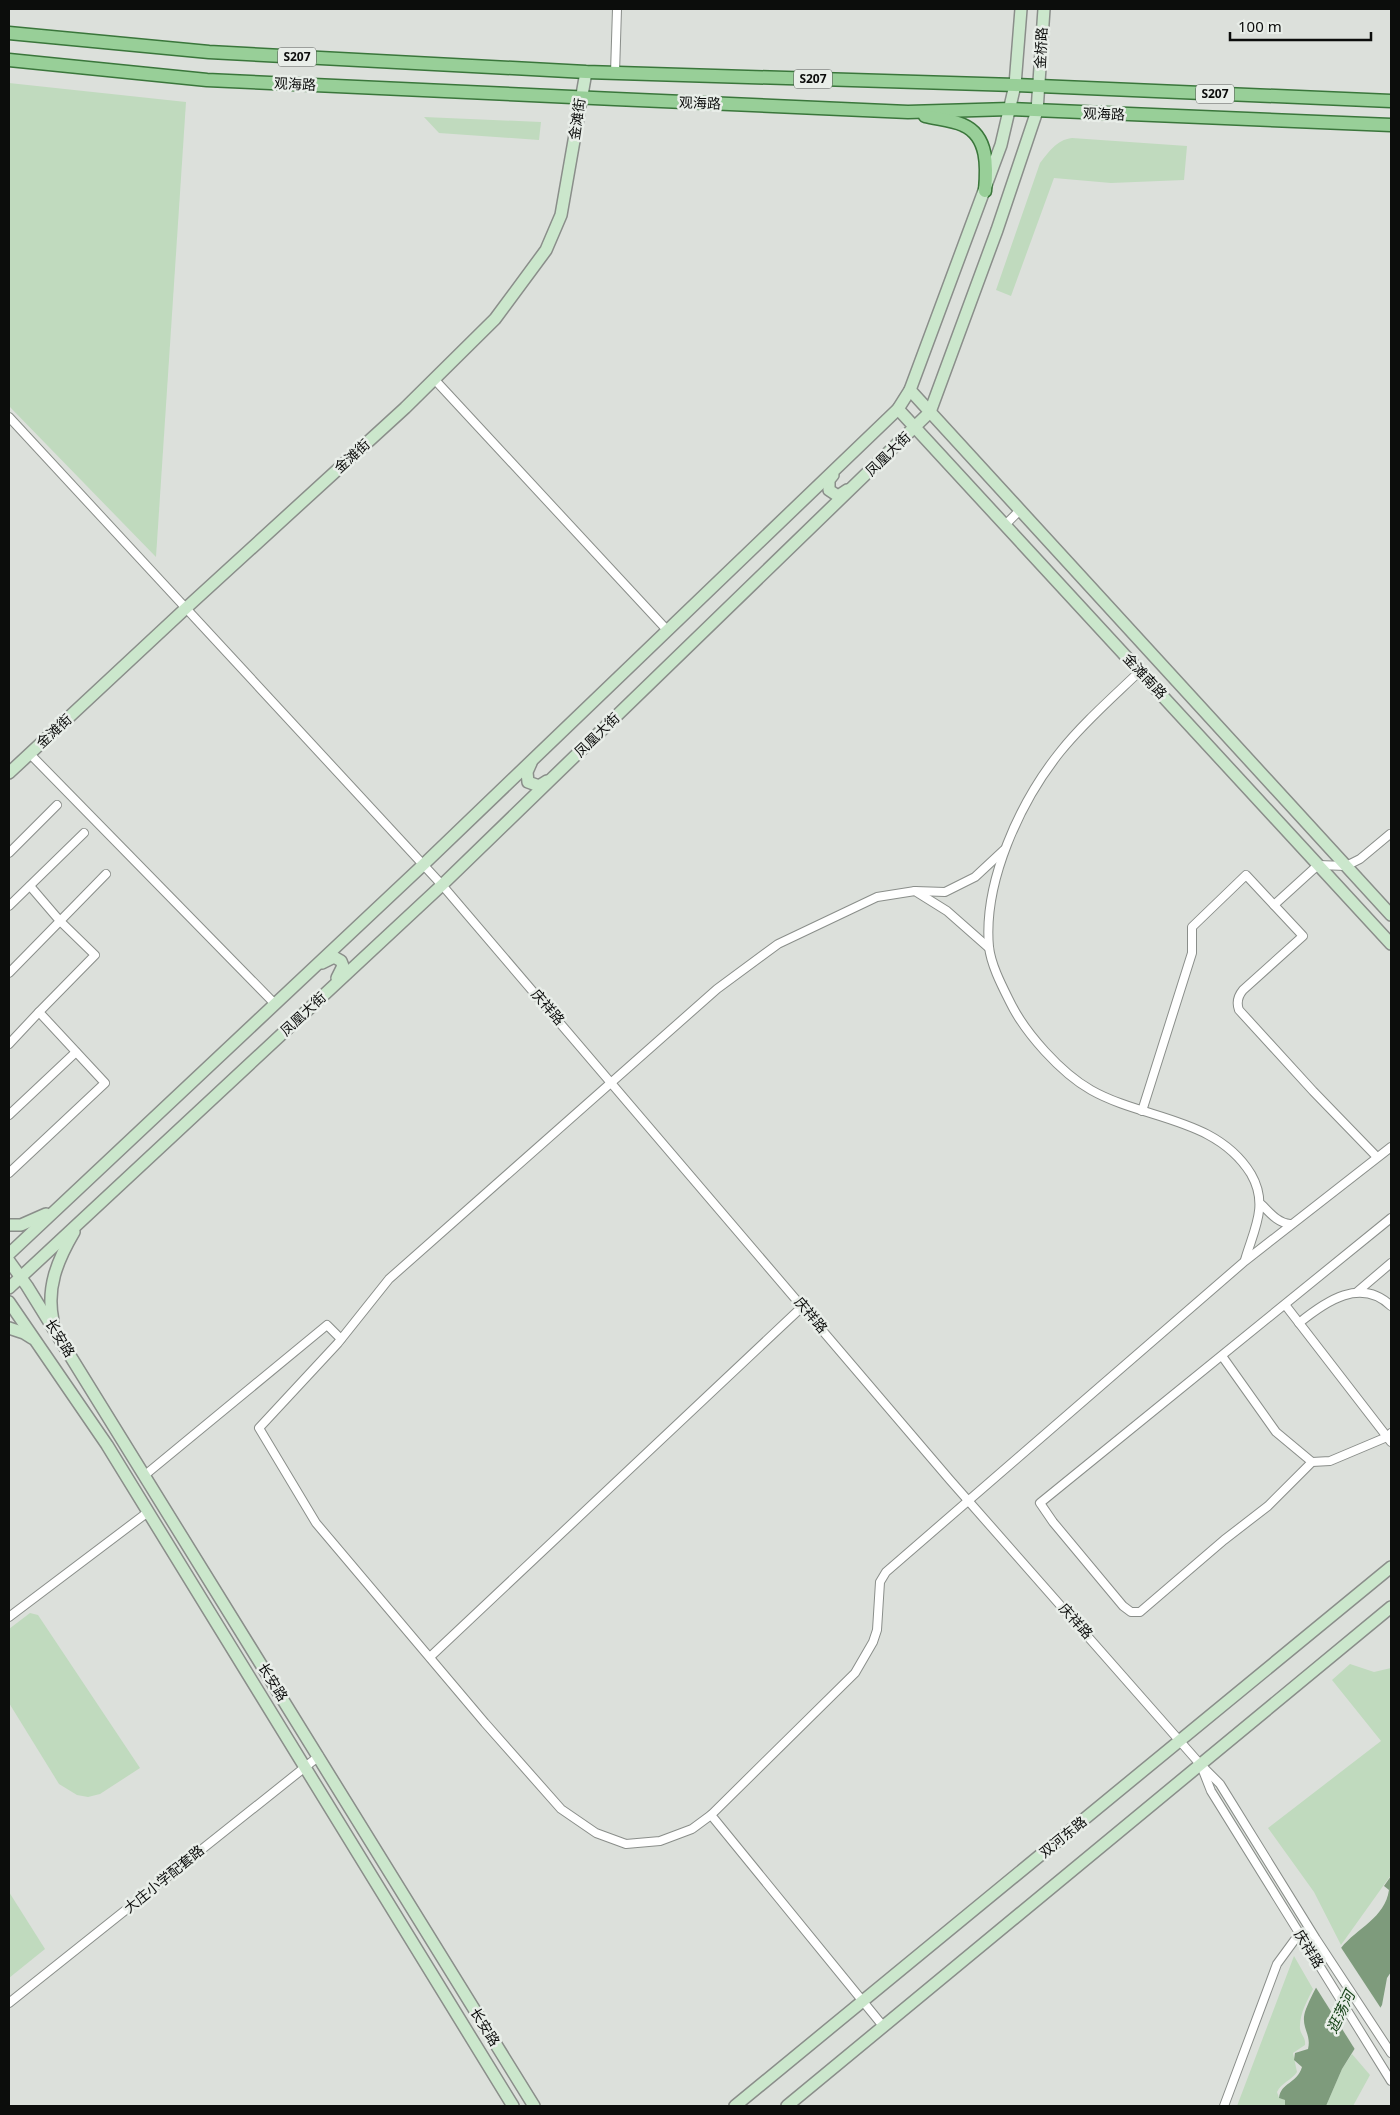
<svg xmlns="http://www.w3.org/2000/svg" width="1400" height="2115" font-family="'Noto Sans','Noto Sans SC',sans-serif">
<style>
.green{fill:#c0dabe}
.water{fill:#7e9b7c}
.pier{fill:#dce0db}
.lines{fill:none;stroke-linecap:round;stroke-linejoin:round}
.street-casing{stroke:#8a8e8a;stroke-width:10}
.secondary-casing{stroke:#8a8e8a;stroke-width:14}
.primary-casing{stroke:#3a763b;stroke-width:15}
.street{stroke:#fff;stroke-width:8}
.secondary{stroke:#cbe7cc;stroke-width:11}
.primary{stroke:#98cf98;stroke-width:12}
.labels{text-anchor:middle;stroke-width:5;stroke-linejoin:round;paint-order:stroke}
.shield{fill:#e9eee9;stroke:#4e504e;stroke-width:1}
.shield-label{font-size:12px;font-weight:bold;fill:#0c0d0c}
.street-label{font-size:14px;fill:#0c0d0c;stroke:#e9eee9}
.water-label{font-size:15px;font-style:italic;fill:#184419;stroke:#e9eee9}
</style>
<rect width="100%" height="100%" fill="#dce0db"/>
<g class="green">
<polygon points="9,83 186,102 156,557 9,406"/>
<polygon points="424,117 541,122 539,140 439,133"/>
<path d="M 1072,138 L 1187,146 L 1184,180 L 1111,183 L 1054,178 L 1011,296 L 996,290 L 1040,163 C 1049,152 1056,140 1072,138 Z"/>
<polygon points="30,1613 38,1615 140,1768 100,1794 88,1797 77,1795 59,1784 9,1703 9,1629"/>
<polygon points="1350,1664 1374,1672 1391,1668 1391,1875 1341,1945 1314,1892 1268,1828 1381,1741 1332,1680"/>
<polygon points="9,1892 45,1949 9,1978"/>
<path d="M 1294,1956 L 1313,1989 C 1307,2001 1299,2015 1300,2029 C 1301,2035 1306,2038 1305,2045 L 1293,2053 L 1297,2072 C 1292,2080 1282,2082 1277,2092 L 1279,2098 L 1285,2100 L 1285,2106 L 1237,2106 Z"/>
<polygon points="1352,2054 1370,2075 1353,2106 1326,2106 1342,2069"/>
</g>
<path class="water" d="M 1391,1876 L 1391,1972 L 1387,1978 L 1382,2005 L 1342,2069 L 1326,2106 L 1285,2106 L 1285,2100 L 1279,2098 C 1281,2082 1297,2084 1302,2067 L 1294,2060 L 1295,2053 L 1308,2049 C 1312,2033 1299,2027 1306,2009 C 1314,1989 1328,1965 1341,1948 C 1357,1928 1385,1918 1389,1890 L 1384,1886 Z"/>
<polygon class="pier" points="1340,1946 1382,2010 1356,2051 1315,1986"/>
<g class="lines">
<defs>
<g id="street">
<polyline points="615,73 617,9"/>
<polyline points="435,380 667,630"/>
<polyline points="9,417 442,885 950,1480 1200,1764 1220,1784 1316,1939 1391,2053"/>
<polyline points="1005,525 1019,511"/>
<path d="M 1140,671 C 1113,697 1083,723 1060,752 C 1020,802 983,882 989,947 C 991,965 1002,986 1010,1002 C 1025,1033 1061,1073 1091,1090 C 1144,1120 1216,1117 1251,1174 C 1269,1205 1254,1229 1245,1260"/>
<polyline points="30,754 275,1004"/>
<polyline points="9,853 57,805"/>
<polyline points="915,891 945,892 975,877 1004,850"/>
<polyline points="9,906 84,833"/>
<polyline points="9,973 60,921 30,886"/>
<polyline points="9,1044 39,1012"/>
<polyline points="1142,1111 1192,953 1192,927 1246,875 1274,905"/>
<polyline points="9,1115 76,1052"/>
<path d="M 1376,1156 L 1313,1091 L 1239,1010 C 1236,1002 1238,996 1243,990 L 1303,936 L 1274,905 L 1318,865 L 1346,866 L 1360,859 L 1390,834"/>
<polyline points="9,1173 105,1083 39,1012 95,955 60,921 106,874"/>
<path d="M 1262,1205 C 1270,1213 1278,1223 1290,1224"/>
<polyline points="1391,1218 1040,1503 1053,1522 1123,1606 1131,1612 1140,1612 1224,1540 1268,1506 1312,1462 1330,1461 1387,1437 1391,1433"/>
<polyline points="1357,1292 1391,1263"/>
<polyline points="1286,1306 1391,1442"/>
<path d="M 1299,1323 C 1326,1301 1361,1277 1391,1306"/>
<polyline points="1222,1356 1276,1432 1312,1462"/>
<polyline points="145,1475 327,1325 341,1339"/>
<polyline points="9,1617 148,1512"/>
<polyline points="430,1657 803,1306"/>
<polyline points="1202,1768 1211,1791 1391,2081"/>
<polyline points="711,1815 692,1829 660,1841 626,1844 596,1833 561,1809 485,1723 316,1523 259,1428 338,1343 389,1279 717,989 778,944 877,897 915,891 947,911 989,948"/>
<polyline points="9,2003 319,1756"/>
<polyline points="883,2026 711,1815 855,1673 873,1642 877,1630 880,1582 886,1572 1245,1261 1391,1147"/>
<polyline points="1224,2106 1277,1964 1299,1934"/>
</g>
<g id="secondary">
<polyline points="910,390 1391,915"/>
<polyline points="898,409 1391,944"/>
<polyline points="833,475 829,480 829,490 838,496 847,490"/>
<polyline points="531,763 527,772 528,782 539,786 547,781"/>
<polyline points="9,773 185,609 405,408 495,319 546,250 561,215 586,72"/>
<polyline points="322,963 334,957 341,961 343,966 337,978"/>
<polyline points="9,1225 21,1225 46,1214"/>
<polyline points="9,1254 423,865 898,409 910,390 1001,145 1015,85 1021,9"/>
<polyline points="9,1261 27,1286 534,2106"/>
<polyline points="9,1288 442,885 930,412 997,230 1037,111 1044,9"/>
<polyline points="9,1302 107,1445 513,2106"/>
<path d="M 53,1321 C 46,1288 57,1261 74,1232"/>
<polyline points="9,1328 24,1333 32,1338"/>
<polyline points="735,2106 1391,1567"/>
<polyline points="787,2106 1391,1607"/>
</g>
<g id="primary">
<polyline points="9,33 209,52 586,72 1015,85 1391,101"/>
<polyline points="9,60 207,80 615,99 908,112 1010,109 1391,125"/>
<path d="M 925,116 C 937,119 952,120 963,125 C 989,136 987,169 985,191"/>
</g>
</defs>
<use href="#street" class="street-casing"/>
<use href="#secondary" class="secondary-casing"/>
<use href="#primary" class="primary-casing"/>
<use href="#street" class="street"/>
<use href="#secondary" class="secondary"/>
<use href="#primary" class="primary"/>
</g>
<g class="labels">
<g class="shield">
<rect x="278" y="47.5" width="38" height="19" rx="4"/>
<rect x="794" y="69.5" width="38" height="19" rx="4"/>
<rect x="1196" y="84.5" width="38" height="19" rx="4"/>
</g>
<g class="shield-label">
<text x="297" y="61">S207</text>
<text x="813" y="83">S207</text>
<text x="1215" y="98">S207</text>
</g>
<g class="street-label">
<text transform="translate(1041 48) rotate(-87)" y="5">金桥路</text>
<text transform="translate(295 84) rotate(3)" y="5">观海路</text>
<text transform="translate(700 103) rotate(2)" y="5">观海路</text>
<text transform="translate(1104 114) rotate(2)" y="5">观海路</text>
<text transform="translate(577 119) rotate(-82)" y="5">金滩街</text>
<text transform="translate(888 454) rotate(-44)" y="5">凤凰大街</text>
<text transform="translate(352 456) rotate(-42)" y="5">金滩街</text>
<text transform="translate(1145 676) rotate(47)" y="5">金滩南路</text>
<text transform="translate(54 731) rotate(-43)" y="5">金滩街</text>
<text transform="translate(597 735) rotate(-44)" y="5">凤凰大街</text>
<text transform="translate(548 1007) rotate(49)" y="5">庆祥路</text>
<text transform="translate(303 1014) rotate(-43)" y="5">凤凰大街</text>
<text transform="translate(811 1315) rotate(50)" y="5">庆祥路</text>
<text transform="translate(60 1338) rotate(58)" y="5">长安路</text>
<text transform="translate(1076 1621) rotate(48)" y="5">庆祥路</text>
<text transform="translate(273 1682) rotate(58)" y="5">长安路</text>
<text transform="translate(1063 1837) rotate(-39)" y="5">双河东路</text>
<text transform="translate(164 1879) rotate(-39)" y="5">大庄小学配套路</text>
<text transform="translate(1309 1949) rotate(58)" y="5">庆祥路</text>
<text transform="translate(485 2027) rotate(58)" y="5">长安路</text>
</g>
<g class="water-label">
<text transform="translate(1341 2012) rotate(-64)" y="5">逛荡河</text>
</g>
</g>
<rect width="1400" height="2115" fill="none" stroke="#0c0d0c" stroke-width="20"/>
<path d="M1230 32v8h141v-8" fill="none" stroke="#0c0d0c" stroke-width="2.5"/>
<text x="1238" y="32" font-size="15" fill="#0c0d0c" stroke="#e9eee9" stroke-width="4" paint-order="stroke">100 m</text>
</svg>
